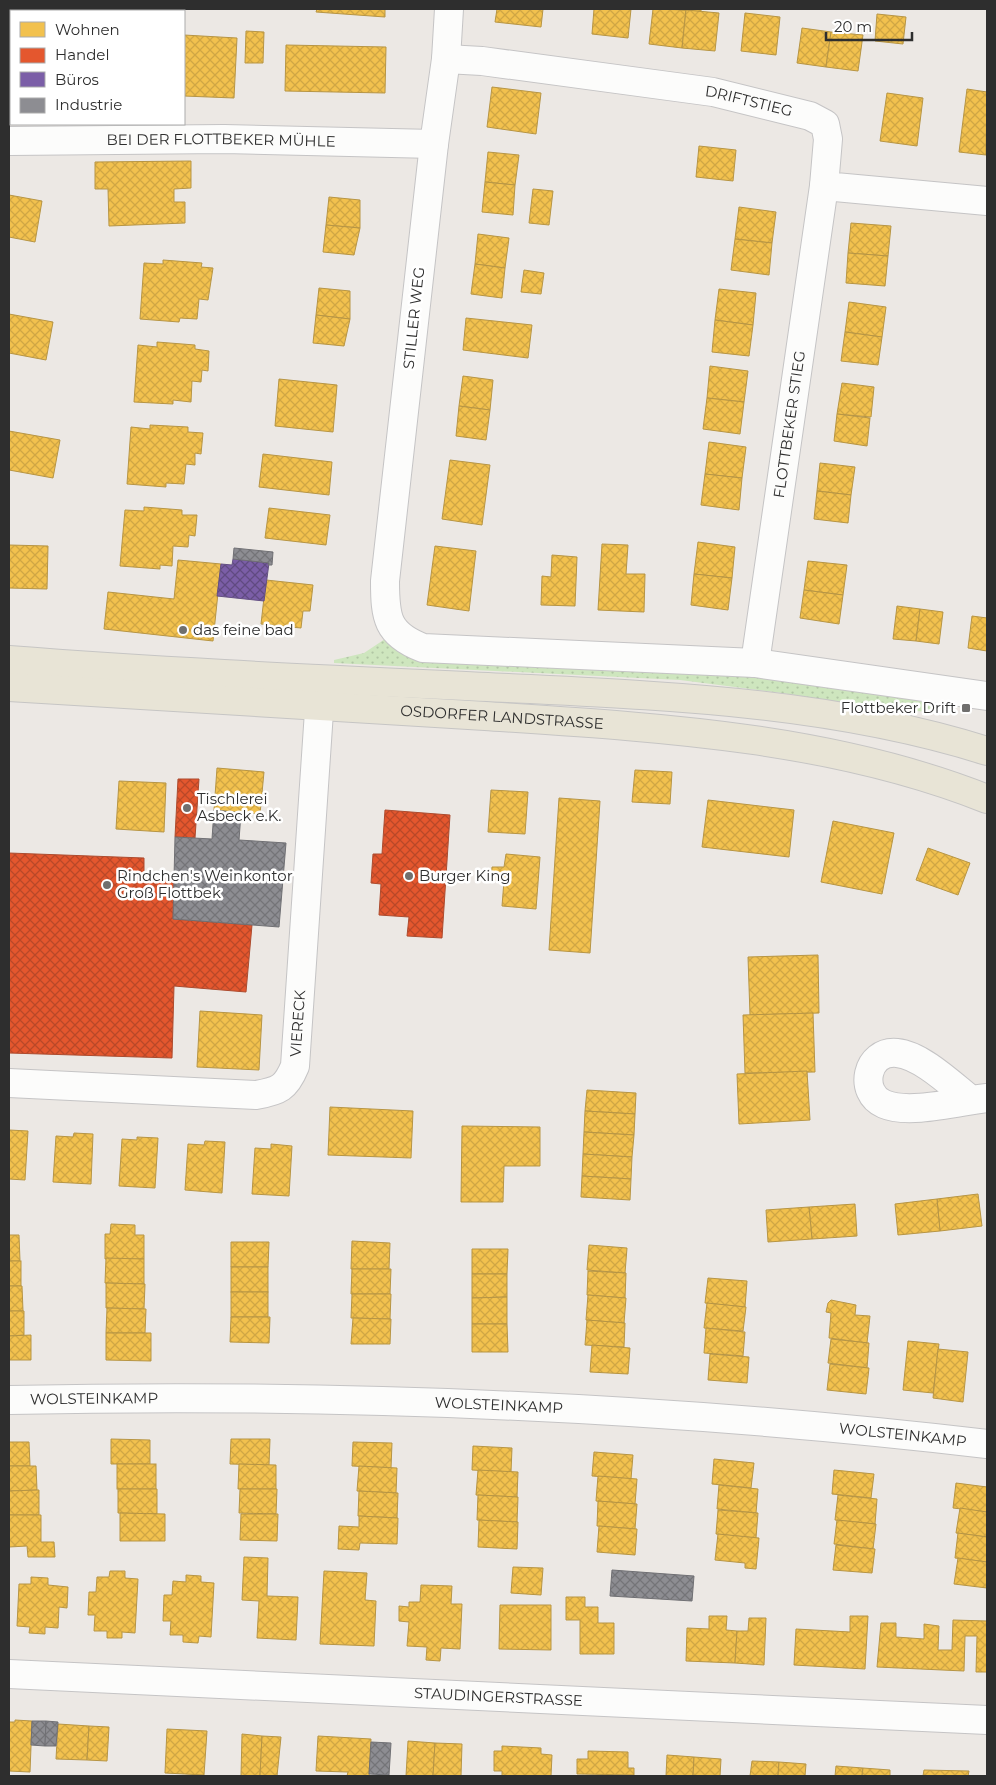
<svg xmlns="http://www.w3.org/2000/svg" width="996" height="1785" font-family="Montserrat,sans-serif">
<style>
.grass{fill:url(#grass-dots)}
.homes{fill:url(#homes-cross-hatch);stroke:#b79544}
.shops{fill:url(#shops-cross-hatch);stroke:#ad4b2e}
.offices{fill:url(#offices-cross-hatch);stroke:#645083}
.industry{fill:url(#industry-cross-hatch);stroke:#707074}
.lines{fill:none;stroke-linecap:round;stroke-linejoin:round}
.minor-casing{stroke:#c5c4c5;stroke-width:30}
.primary-casing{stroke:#c6c5c4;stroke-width:30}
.minor{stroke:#fcfcfb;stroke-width:28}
.primary{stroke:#e8e4d6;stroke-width:28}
.poi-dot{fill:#706f6e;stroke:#fff;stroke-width:2}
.labels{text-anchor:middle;stroke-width:5;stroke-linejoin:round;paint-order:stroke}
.street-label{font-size:15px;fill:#2e2e2e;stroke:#fff}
.poi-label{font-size:15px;fill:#2e2e2e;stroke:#fff;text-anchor:start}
</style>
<defs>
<pattern id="grass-dots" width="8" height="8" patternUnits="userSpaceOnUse" patternTransform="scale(1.25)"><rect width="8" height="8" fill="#cee6be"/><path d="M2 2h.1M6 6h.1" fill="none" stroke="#b1c6a4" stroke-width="1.8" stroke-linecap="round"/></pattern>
<pattern id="homes-cross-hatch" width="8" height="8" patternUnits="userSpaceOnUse" patternTransform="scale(1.25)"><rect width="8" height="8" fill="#f2c14e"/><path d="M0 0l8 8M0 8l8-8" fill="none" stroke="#d0a644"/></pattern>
<pattern id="shops-cross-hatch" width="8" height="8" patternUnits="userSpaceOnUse" patternTransform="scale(1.25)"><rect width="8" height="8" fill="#e4572e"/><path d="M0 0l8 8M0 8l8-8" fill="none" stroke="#b94828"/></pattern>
<pattern id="offices-cross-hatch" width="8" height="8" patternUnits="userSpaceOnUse" patternTransform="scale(1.25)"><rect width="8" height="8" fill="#7b5ea7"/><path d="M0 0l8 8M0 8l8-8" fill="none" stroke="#604a81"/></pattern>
<pattern id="industry-cross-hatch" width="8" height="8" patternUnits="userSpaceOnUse" patternTransform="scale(1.25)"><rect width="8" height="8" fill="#8d8d92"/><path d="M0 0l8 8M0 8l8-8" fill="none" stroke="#747478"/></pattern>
</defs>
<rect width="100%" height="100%" fill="#ece8e4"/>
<polygon class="grass" points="385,639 719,670 950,700 948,713 884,709 782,693 680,680 334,663 334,660 364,653"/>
<g class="homes">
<polygon points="9,9 35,11 11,11 11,63 9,63"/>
<polygon points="317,9 385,9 385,17 316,12"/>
<polygon points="497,9 543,9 541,27 495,22"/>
<polygon points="594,9 631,9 628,38 592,34"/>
<polygon points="653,9 686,10 682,48 649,44"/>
<polygon points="673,9 701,9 701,12"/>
<polygon points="686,10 719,13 715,51 682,48"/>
<polygon points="745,13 780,17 776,55 741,51"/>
<polygon points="877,14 906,17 903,44 875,41"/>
<polygon points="802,28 831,32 826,67 797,63"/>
<polygon points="246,31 264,32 263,63 245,63"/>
<polygon points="831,32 863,35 858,71 826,67"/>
<polygon points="184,35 237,38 234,98 184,96"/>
<polygon points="286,45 386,47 385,93 285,91"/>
<rect x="9" y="63" width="2" height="55"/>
<polygon points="492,87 541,93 536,134 487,127"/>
<polygon points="967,89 987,92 986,155 959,152"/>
<polygon points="887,93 923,98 917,146 880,141"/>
<polygon points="699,146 736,150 733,181 696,177"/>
<polygon points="488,152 519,155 515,185 485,182"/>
<polygon points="191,161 191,188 174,189 174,202 185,202 185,223 109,226 108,189 95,189 95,162"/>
<polygon points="485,182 515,185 513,215 482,212"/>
<polygon points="533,189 553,191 549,225 529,223"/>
<polygon points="9,195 42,201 35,242 9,237"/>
<polygon points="329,197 360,200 360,228 326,225"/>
<polygon points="739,207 776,212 772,243 735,239"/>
<polygon points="851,223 891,226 888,256 848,253"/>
<polygon points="326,225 360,228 354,255 323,252"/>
<polygon points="478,234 509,238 505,268 475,264"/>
<polygon points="735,239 772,243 769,275 731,270"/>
<polygon points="848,253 888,256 885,286 846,283"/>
<polygon points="163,260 202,263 201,267 213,268 208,300 199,299 197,319 180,318 179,322 140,319 144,263 163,264"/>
<polygon points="475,264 505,268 502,298 471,294"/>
<polygon points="524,270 544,273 541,294 521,292"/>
<polygon points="319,288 350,291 350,319 316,315"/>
<polygon points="719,289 756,293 753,325 715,320"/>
<polygon points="849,302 886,307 882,337 845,332"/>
<polygon points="9,314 53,322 46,360 9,353"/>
<polygon points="316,315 350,319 344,346 313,343"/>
<polygon points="466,318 532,325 528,358 463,350"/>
<polygon points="715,320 753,325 749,356 712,352"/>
<polygon points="845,332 882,337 878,365 841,361"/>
<polygon points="157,342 195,345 195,349 209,351 208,371 202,370 201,382 192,381 191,402 173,400 173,404 134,402 138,345 157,347"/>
<polygon points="710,366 748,371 744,402 707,398"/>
<polygon points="463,376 493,380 490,410 459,406"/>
<polygon points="279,379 337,385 333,432 275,426"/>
<polygon points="842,383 874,387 871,417 837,414"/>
<polygon points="707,398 744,402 740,434 703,429"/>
<polygon points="459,406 490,410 486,440 456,436"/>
<polygon points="837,414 870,418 867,446 834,441"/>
<polygon points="150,425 188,427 188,432 203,433 201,454 195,453 195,465 186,464 184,484 166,483 166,487 127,484 131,427 150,429"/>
<polygon points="9,431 60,440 53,478 9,470"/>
<polygon points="709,442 746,447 742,478 705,474"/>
<polygon points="263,454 332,462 329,495 259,487"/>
<polygon points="450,460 490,465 482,525 442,519"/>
<polygon points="820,463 855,467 851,495 817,491"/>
<polygon points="705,474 742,478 739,510 701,505"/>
<polygon points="817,491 851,495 848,523 814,519"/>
<polygon points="144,507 182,510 182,515 197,515 195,536 189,535 188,547 173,546 172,566 160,565 160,569 120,566 125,510 144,511"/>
<polygon points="269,508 330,515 326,545 265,538"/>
<polygon points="698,542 735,547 732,578 694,574"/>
<polygon points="602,544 628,545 626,574 645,574 644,612 598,610"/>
<polygon points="9,545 48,546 47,589 9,588"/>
<polygon points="435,546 476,551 469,611 427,605"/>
<polygon points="552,555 577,557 575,606 541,605 542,576 551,577"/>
<polygon points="178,560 221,564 213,641 104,629 108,592 174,599"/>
<polygon points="808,561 847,565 843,595 804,590"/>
<polygon points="694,574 732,578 728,610 691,605"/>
<polygon points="266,580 313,585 310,611 303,611 301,628 261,624"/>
<polygon points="804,590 843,595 839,624 800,618"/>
<polygon points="897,606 920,609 916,641 893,639"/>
<polygon points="920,609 943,612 939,644 916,641"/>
<polygon points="972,616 987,618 987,651 968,648"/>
<polygon points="217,768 264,772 260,814 214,810"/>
<polygon points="635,770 672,772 670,804 632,802"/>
<polygon points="119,781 166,783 164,832 116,829"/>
<polygon points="491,790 528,792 525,834 488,832"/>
<polygon points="559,798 600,801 590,953 549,950"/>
<polygon points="708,800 794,810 789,857 702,847"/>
<polygon points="833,821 894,833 882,894 821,882"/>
<polygon points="928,848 970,863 958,895 916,880"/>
<polygon points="506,854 540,857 536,909 502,906 504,881 491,880 492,867 504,867"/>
<polygon points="818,955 819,1013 750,1015 748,957"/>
<polygon points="200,1011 262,1015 259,1070 197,1067"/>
<polygon points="813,1013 815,1072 745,1073 743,1015"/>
<polygon points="807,1071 810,1120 739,1124 737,1074"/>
<polygon points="587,1090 636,1093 635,1114 585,1111"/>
<polygon points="330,1107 413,1111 411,1158 328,1155"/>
<polygon points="585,1111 635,1114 634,1135 584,1132"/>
<polygon points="462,1126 540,1127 540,1166 504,1166 503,1202 461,1202"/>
<polygon points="9,1130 28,1131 25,1180 9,1179"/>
<polygon points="584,1132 634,1135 632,1157 583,1154"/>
<polygon points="74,1133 93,1134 91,1184 53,1182 56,1136 73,1137"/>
<polygon points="137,1137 158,1138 155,1188 119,1186 122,1139 137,1140"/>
<polygon points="205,1141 225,1142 222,1193 185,1190 188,1144 204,1145"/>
<polygon points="271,1144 292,1146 289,1196 252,1194 255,1148 271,1149"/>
<polygon points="583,1154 632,1157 631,1179 582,1176"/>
<polygon points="582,1176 631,1179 630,1200 581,1197"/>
<polygon points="978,1194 982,1226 940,1231 937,1199"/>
<polygon points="937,1199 940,1231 898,1235 895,1204"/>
<polygon points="855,1204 857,1236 812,1239 809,1207"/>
<polygon points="809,1207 812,1239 768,1242 766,1210"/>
<polygon points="111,1224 135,1225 135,1235 144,1235 144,1259 105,1259 105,1234 110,1234"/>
<polygon points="9,1235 19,1235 20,1261 9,1261"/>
<polygon points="352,1241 390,1243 389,1269 351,1269"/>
<polygon points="231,1242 269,1242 268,1267 231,1267"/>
<polygon points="589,1245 627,1248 625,1273 587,1270"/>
<polygon points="472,1249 508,1249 507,1274 472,1274"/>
<polygon points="106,1258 144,1259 144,1284 105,1283"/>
<rect x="9" y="1261" width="12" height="25"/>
<rect x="231" y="1267" width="37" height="25"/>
<polygon points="352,1269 391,1269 390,1294 351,1294"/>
<polygon points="588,1271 626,1273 625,1298 587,1295"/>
<polygon points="472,1274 507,1274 507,1297 472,1298"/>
<polygon points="708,1278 747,1281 745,1307 705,1303"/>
<polygon points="106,1283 145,1284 144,1309 106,1308"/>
<polygon points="9,1286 22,1286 23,1311 9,1311"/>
<rect x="231" y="1292" width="37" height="25"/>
<polygon points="352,1294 391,1294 390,1319 351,1318"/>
<polygon points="588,1295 626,1298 624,1323 586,1320"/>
<polygon points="507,1297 507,1324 472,1324 472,1298"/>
<polygon points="831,1300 856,1305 855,1315 870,1316 867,1343 829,1338 831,1313 826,1312 828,1303"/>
<polygon points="707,1303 746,1307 743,1331 704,1328"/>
<polygon points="107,1308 146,1309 145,1333 106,1333"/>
<polygon points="9,1311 24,1311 24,1335 9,1336"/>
<polygon points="231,1317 270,1317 269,1343 230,1342"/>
<polygon points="353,1318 391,1319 390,1344 351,1344"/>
<polygon points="587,1320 625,1323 624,1347 585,1345"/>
<polygon points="472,1324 507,1324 508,1352 472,1352"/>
<polygon points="706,1328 745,1332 743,1356 704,1353"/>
<polygon points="106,1333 151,1333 151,1361 106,1360"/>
<polygon points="31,1335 31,1360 9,1360 9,1336"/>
<polygon points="831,1339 869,1343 867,1368 828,1363"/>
<polygon points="908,1341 939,1344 933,1393 903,1390"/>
<polygon points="592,1345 630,1348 628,1374 590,1372"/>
<polygon points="938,1349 968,1352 963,1402 933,1398"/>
<polygon points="710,1354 749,1357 747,1383 708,1380"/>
<polygon points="830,1364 869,1368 866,1394 827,1390"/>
<polygon points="111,1439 150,1440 150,1464 111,1464"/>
<polygon points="231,1439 270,1439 269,1465 230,1464"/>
<polygon points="9,1442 29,1442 30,1466 9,1466"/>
<polygon points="353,1442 392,1443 391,1468 352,1466"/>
<polygon points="473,1446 512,1448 511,1472 472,1470"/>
<polygon points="594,1452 633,1455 631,1479 592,1476"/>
<polygon points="714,1459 754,1463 751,1488 712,1484"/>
<rect x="117" y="1464" width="39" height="25"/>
<polygon points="239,1464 276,1465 276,1489 238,1489"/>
<polygon points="9,1466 36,1466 37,1490 9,1491"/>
<polygon points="359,1466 397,1468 396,1493 357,1491"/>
<polygon points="478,1470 518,1472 517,1497 476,1495"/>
<polygon points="834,1470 874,1474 871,1498 832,1494"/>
<polygon points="598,1476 637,1479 635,1504 596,1501"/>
<polygon points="956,1483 987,1487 987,1512 953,1508"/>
<polygon points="719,1485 758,1489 756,1513 717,1509"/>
<polygon points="118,1489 157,1489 157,1514 118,1513"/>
<polygon points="240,1489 277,1489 276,1514 239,1513"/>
<polygon points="39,1490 39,1515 9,1515 9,1491"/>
<polygon points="359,1491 398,1493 397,1518 358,1516"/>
<polygon points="478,1495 518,1497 517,1522 477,1520"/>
<polygon points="838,1495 877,1499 875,1524 835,1520"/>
<polygon points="598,1501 637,1504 635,1529 597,1526"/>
<polygon points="960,1508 987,1512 987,1537 956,1533"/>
<polygon points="718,1510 758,1513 756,1538 716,1534"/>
<polygon points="120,1513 165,1514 165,1541 120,1541"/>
<polygon points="241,1514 278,1514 277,1541 240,1540"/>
<polygon points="9,1515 41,1515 41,1542 54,1542 55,1557 28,1557 27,1546 9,1547"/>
<polygon points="359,1516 398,1518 397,1544 360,1543 359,1550 338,1549 339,1526 359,1527"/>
<polygon points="479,1520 518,1522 517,1549 478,1547"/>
<polygon points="837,1520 876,1524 873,1549 834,1544"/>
<polygon points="599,1526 637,1529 635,1555 597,1552"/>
<polygon points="958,1533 987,1537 987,1562 955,1558"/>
<polygon points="718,1534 759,1538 756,1569 745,1568 745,1563 715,1560"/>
<polygon points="836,1545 875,1549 872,1573 833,1570"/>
<polygon points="244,1557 268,1558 267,1596 298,1597 296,1640 257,1638 259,1601 242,1600"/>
<polygon points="958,1558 987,1562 987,1588 954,1584"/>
<polygon points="513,1567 543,1568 541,1595 511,1593"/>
<polygon points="110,1571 125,1571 125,1578 138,1579 135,1633 122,1632 122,1638 107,1638 107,1631 94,1631 95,1615 88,1615 89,1592 96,1592 97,1577 109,1577"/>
<polygon points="324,1571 367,1573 365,1600 376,1601 374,1646 320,1644"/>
<polygon points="186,1575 201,1576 201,1582 214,1583 211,1637 199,1636 198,1643 183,1642 183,1635 170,1635 171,1621 163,1621 164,1595 172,1595 173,1581 186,1582"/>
<polygon points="31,1577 48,1578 48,1585 68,1587 67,1608 59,1607 58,1628 45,1627 45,1634 29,1633 30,1627 17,1626 19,1584 31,1584"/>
<polygon points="421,1585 452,1586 451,1604 462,1604 460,1649 441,1648 440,1661 426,1660 427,1647 407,1646 409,1622 399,1621 399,1606 409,1607 409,1602 420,1602"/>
<polygon points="566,1597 585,1597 585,1607 598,1607 598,1623 614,1623 614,1654 580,1654 580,1620 566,1620"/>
<polygon points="500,1605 551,1605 551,1650 499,1649"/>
<polygon points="709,1616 727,1616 726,1630 737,1631 735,1663 686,1661 687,1628 709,1629"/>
<polygon points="850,1616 868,1616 865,1669 794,1665 796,1629 850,1632"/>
<polygon points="749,1618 766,1618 764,1665 735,1663 737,1631 748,1631"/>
<polygon points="953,1620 987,1621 987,1672 976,1672 977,1636 965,1636 964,1671 877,1667 881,1623 896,1623 896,1637 924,1639 924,1624 939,1626 938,1650 952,1650"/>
<polygon points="15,1720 32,1721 30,1772 9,1771 9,1722 15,1722"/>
<polygon points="58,1724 89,1726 87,1760 56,1759"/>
<polygon points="89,1726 109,1727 107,1761 87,1760"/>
<polygon points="167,1729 207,1731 204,1775 165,1773"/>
<polygon points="242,1734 262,1736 260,1776 241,1776"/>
<polygon points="262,1736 281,1737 277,1776 260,1776"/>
<polygon points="318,1736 371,1739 369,1776 347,1776 348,1772 316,1771"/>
<polygon points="408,1741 435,1743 433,1776 406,1776"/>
<polygon points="435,1743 462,1744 461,1776 433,1776"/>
<polygon points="502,1746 541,1748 541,1754 552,1755 551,1776 502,1776 502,1771 494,1771 494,1751 502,1751"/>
<polygon points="588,1751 628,1752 628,1768 634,1768 634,1775 577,1774 577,1759 588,1759"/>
<polygon points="667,1755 694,1757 693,1776 666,1776"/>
<polygon points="694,1757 721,1759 720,1776 693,1776"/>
<polygon points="752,1761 779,1762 778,1776 750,1776"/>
<polygon points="779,1762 806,1764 805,1776 778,1776"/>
<polygon points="836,1766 863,1768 862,1776 835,1776"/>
<polygon points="863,1768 890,1770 890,1776 862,1776"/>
<polygon points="924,1770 969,1771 968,1776 923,1776"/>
</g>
<g class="shops">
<polygon points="178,779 199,779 195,838 175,837"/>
<polygon points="385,810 450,815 442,938 407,936 409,917 379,915 381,884 371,883 373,854 382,854"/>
<polygon points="9,853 144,858 144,878 175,879 173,919 252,925 246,992 174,986 172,1058 9,1053"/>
</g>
<polygon class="offices" points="233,559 269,563 264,601 217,596 221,564 232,565"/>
<g class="industry">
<polygon points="234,548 273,552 272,565 268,565 269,563 233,559"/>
<polygon points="214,810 241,813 239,840 286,843 279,927 173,919 175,837 212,839"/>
<polygon points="612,1570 694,1576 692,1601 610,1596"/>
<polygon points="32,1721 46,1721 45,1746 31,1745"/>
<polygon points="46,1721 58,1722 56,1746 45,1746"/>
<polygon points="371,1742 391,1743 389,1775 369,1774"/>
</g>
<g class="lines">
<defs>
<g id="minor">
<path d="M 449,9 L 446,59 L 434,144 L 385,581 C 385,618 387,634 423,648 L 755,663 L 987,696"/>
<path id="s1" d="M 446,59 L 482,61 L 713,92 L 810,116 L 825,124 L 828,139 L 824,186 L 987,201"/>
<path id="s2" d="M 9,141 L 224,139 L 434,144"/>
<path id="s3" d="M 755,663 L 824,186"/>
<path id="s4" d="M 9,1083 L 256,1095 C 279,1091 286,1088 295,1066 L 321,682"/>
<path d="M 971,1100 C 952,1085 921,1055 897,1053 C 866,1050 858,1093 884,1104 C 909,1115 960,1101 987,1098"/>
<path id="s5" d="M 9,1400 C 336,1393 662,1406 987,1444"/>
<path id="s6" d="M 9,1674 L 987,1720"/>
</g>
<g id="primary">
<path d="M 9,660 C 175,673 341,680 508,688 C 669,696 832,702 987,751"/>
<path id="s7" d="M 9,687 C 167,697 326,706 485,716 C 652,727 829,736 987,799"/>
</g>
</defs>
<use href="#minor" class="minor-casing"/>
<use href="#primary" class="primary-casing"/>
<use href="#minor" class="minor"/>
<use href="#primary" class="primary"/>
</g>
<g class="poi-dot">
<circle cx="183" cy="630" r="5"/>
<rect x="961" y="703" width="10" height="10" rx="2.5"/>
<circle cx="187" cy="808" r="5"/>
<circle cx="409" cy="876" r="5"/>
<circle cx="107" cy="885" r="5"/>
</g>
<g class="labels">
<g class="street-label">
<text dy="5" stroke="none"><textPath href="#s1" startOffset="306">DRIFTSTIEG</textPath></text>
<text dy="5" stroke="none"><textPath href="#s2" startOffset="212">BEI DER FLOTTBEKER MÜHLE</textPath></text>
<text transform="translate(414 318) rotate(-84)" y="5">STILLER WEG</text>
<text dy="5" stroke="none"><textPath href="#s3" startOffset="241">FLOTTBEKER STIEG</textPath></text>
<text dy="5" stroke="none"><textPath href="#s7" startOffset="494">OSDORFER LANDSTRASSE</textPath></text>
<text dy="5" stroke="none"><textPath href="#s4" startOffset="342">VIERECK</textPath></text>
<text dy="5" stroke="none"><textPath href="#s5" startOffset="85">WOLSTEINKAMP</textPath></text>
<text dy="5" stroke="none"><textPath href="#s5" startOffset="490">WOLSTEINKAMP</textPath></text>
<text dy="5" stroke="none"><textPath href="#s5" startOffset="895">WOLSTEINKAMP</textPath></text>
<text dy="5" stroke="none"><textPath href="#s6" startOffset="490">STAUDINGERSTRASSE</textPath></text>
</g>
<g class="poi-label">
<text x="193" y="635">das feine bad</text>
<text x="956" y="713" text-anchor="end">Flottbeker Drift</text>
<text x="197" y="804">Tischlerei<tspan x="197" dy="17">Asbeck e.K.</tspan></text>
<text x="117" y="881">Rindchen's Weinkontor<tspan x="117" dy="17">Groß Flottbek</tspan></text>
<text x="419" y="881">Burger King</text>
</g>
</g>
<rect width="996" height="1785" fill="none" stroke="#2e2e2e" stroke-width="20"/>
<rect x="10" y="10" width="175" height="115" fill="#ffffff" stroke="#ababab"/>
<rect x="20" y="22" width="25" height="15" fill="#f2c14e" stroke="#ababab"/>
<text x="55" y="35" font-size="15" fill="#2e2e2e">Wohnen</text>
<rect x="20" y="48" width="25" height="15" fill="#e4572e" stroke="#ababab"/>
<text x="55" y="60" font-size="15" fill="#2e2e2e">Handel</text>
<rect x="20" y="72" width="25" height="15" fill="#7b5ea7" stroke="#ababab"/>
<text x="55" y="85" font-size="15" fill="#2e2e2e">Büros</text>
<rect x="20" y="98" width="25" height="15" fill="#8d8d92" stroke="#ababab"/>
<text x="55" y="110" font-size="15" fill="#2e2e2e">Industrie</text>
<path d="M826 32v8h86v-8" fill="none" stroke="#2e2e2e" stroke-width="2.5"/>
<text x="834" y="32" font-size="15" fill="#2e2e2e" stroke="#ffffff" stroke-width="4" paint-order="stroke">20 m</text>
</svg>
